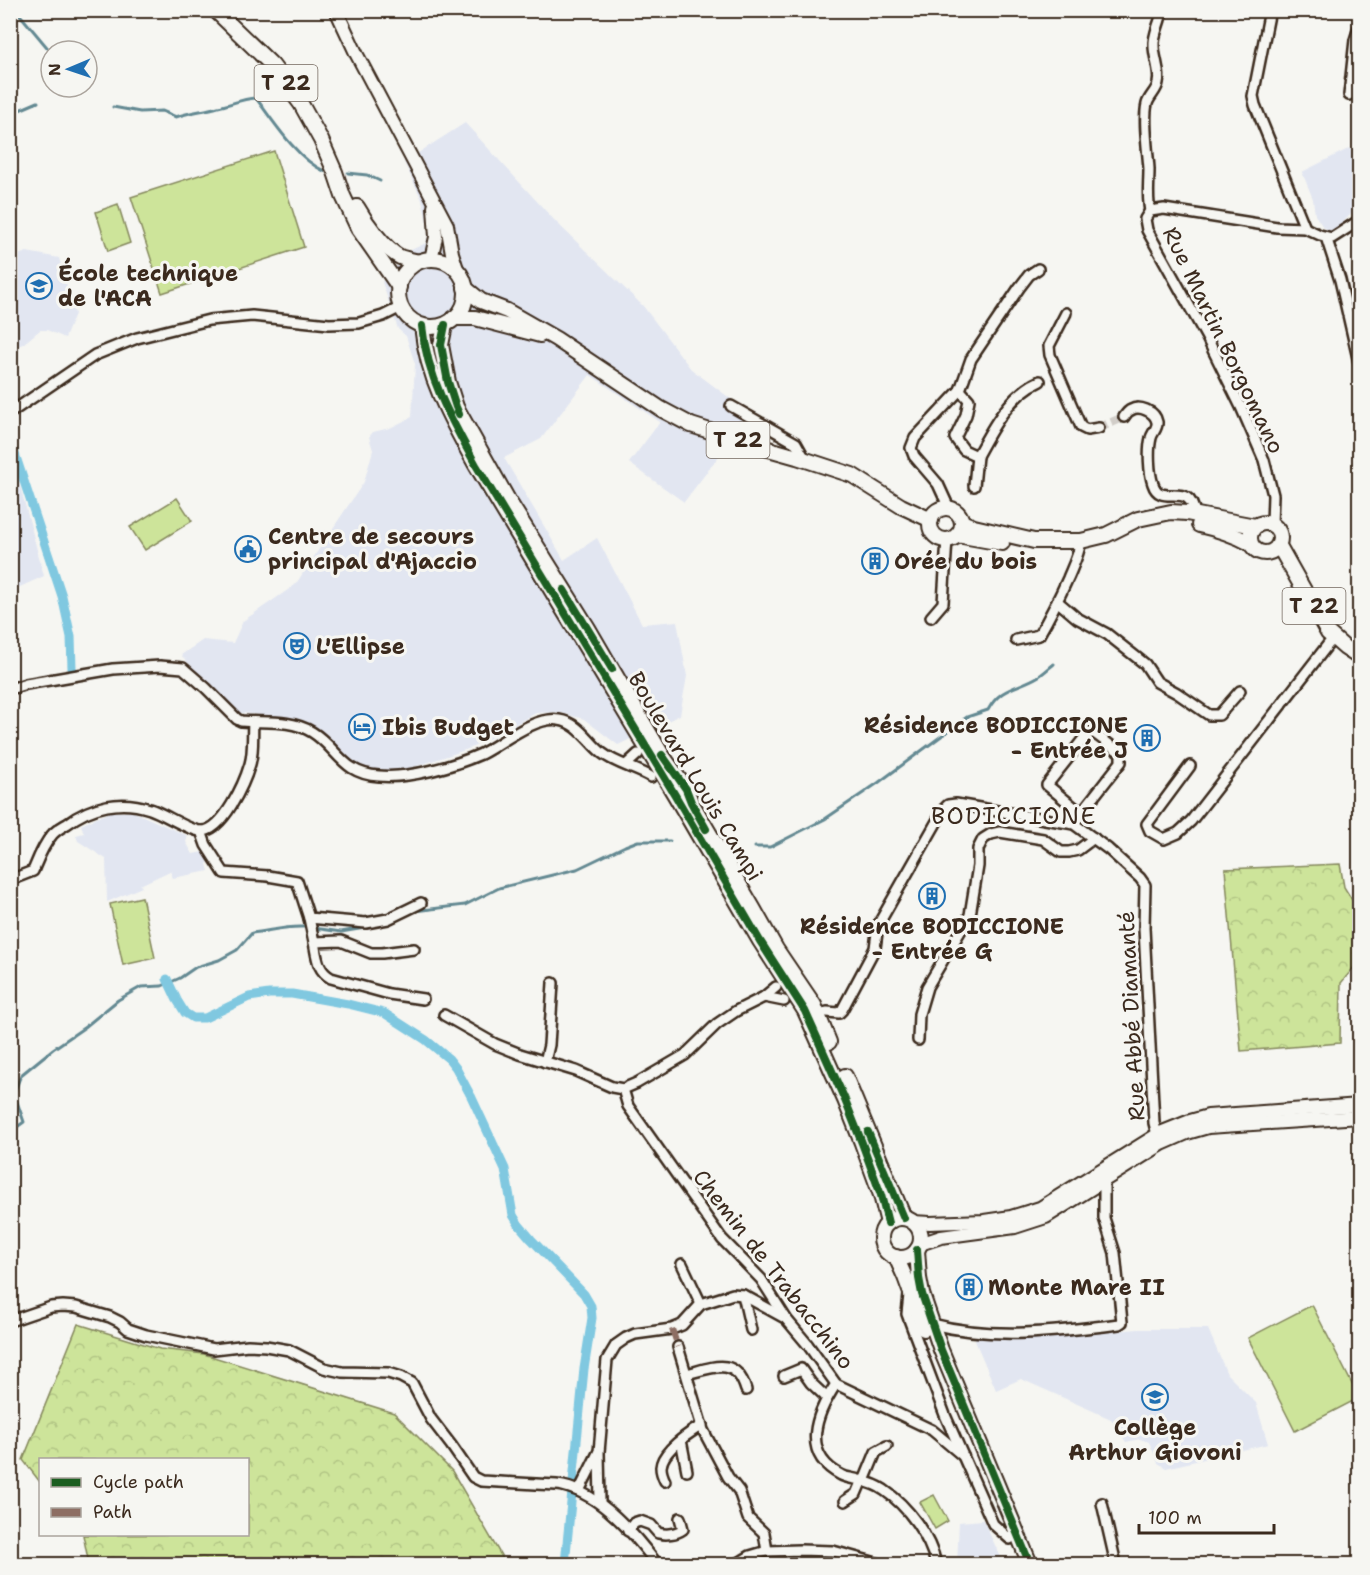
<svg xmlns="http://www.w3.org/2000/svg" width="1370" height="1575" font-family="'Shantell Sans',sans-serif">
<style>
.built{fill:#e2e6f1}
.grass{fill:#cde49a;stroke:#84875c;stroke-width:1.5}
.forest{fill:url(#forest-crowns);stroke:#84875c;stroke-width:1.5}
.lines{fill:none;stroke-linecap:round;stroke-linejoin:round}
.stream{stroke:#648992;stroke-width:3}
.canal{stroke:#80c8e0;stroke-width:9}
.street-tunnel{stroke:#d1cdc8;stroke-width:9;stroke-dasharray:9 4.5;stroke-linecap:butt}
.street-casing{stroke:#3b2a1e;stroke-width:14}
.secondary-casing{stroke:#3b2a1e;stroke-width:16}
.primary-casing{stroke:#3b2a1e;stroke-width:18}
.street{stroke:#f6f6f2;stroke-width:9}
.secondary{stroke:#f6f6f2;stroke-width:12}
.primary{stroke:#f6f6f2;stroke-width:14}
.quiet{stroke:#8d6e63;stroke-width:6;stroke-dasharray:12 6;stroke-linecap:butt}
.cycleway-casing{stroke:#f6f6f2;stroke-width:11}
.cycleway{stroke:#1b5e20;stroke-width:8}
.labels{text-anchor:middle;stroke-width:6;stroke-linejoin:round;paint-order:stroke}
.shield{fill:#f6f6f2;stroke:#73675e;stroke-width:1.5}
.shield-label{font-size:21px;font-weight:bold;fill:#3b2a1e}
.poi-label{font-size:22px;font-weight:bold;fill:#3b2a1e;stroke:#f6f6f2;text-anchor:start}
.street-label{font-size:22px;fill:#3b2a1e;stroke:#f6f6f2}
.neighbourhood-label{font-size:24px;letter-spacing:1.5px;fill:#3b2a1e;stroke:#f6f6f2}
</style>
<defs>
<pattern id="forest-crowns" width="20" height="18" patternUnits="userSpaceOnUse" patternTransform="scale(1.5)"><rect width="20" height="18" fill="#cde49a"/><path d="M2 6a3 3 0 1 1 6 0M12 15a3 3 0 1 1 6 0" fill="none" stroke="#b1c484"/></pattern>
</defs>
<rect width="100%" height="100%" fill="#f6f6f2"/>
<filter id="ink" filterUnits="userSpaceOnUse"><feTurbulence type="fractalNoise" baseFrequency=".0167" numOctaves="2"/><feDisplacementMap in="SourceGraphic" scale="12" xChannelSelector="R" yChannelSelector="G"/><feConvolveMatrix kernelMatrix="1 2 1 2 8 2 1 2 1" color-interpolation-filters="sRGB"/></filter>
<g filter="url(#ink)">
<g class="built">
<polygon points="465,123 556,222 643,306 691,369 751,414 684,502 629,463 660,422 590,375 541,439 504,458 564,560 597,538 642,624 677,621 687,676 680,715 618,745 584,719 558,712 536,713 471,748 405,770 373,772 350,761 326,734 297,719 234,712 181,655 203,640 233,643 243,621 295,585 364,482 373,450 369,437 373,432 390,428 412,417 415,364 406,336 398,329 382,282 411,250 426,243 429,231 422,200 404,162"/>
<polygon points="1350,148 1359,163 1359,212 1351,214 1337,228 1330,231 1323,227 1315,215 1313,199 1302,172"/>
<polygon points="27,252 59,258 75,314 65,338 47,330 40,330 23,344 11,348 11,257"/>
<polygon points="10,448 44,576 11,591 10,591"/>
<polygon points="110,812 134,812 188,836 186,842 193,854 203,852 209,862 207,864 209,871 173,878 170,871 140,885 142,887 107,902 106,859 78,841 76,835 84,833 81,825"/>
<polygon points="1138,1329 1208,1329 1227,1374 1256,1403 1268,1444 1166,1468 1158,1463 1149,1442 1140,1439 1126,1442 1111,1419 1021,1379 996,1390 976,1343 975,1338 1042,1337"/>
<polygon points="983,1520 1004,1564 957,1564 959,1522"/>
</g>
<g class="grass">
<polygon points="274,151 304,247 162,293 131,197"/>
<polygon points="118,204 130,243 108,251 96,212"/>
<polygon points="177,498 192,521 145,550 130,527"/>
<polygon points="142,897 155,958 123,965 110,904"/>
<polygon points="1312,1305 1359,1398 1295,1431 1248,1338"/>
<polygon points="934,1495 948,1521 935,1529 920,1502"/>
</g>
<g class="forest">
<polygon points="1340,864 1344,887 1359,911 1360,960 1341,983 1340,1043 1241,1051 1225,869"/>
<polygon points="78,1324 160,1349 204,1354 394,1413 452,1471 506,1564 89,1564 83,1535 248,1534 248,1460 40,1460 40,1482 23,1460"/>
</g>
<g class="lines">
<g class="stream">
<polyline points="16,10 51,52"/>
<polyline points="66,94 78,90 77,87"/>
<path d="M 113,107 L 140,112 L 162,111 L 176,117 C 190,112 204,111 218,107 C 232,104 241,99 256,98 C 273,121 298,160 324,171"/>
<polyline points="10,114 38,102"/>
<polyline points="348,173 367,175 380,181"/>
<path d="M 755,847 L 770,847 L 825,819 L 878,783 L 967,717 L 988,710 C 1001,686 1018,689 1039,676 C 1044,673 1049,668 1054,664"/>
<polyline points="414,911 465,905 499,888 577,869 625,846 638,841 670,841"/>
<polyline points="314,928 341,932 377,926 383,924"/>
<path d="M 10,1132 L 24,1122 L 14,1093 L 21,1075 L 53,1049 L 85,1027 L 118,1000 L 141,987 L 162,986 L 180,978 L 196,967 L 219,960 L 237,950 L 252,933 C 270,931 286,926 304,927"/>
</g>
<g class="canal">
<polyline points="10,439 62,596 71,637 72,668"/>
<polyline points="167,979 177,1000 185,1013 193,1018 205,1018 249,997 269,994 292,994 348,1004 384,1013 426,1040 449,1059 456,1068 471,1096 505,1169 513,1215 519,1225 531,1239 584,1294 591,1306 592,1318 584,1369 565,1564"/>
</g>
<polyline class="street-tunnel" points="1099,428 1124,417"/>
<defs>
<g id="street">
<polyline points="1270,10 1253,96 1255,105 1305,228"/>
<polyline points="1349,95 1355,40 1360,24"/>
<path d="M 1150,211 C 1147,197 1149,184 1149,169 C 1148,152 1143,120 1147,104 C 1149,96 1157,91 1158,83 C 1161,72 1154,58 1154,46 C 1153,33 1161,23 1162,10"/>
<polyline points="1326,237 1340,280 1360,367"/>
<polyline points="1066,313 1049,346 1050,355 1081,427 1087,430 1099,428"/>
<path d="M 960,390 L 969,400 L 966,415 L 955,438 L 964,450 L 977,456 C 992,428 1010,394 1040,381"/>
<polyline points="731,406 796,443 805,459"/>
<polyline points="10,413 95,355 137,338 209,320 252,316 329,324 359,323 383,316 401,307"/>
<path d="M 1124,417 C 1126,414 1128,411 1131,410 C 1139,405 1155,411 1157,422 C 1158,428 1152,433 1151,438 C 1148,450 1149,473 1153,484 C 1161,509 1190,478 1195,515"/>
<polyline points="974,486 977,456"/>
<polyline points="949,508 938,484 914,456 911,448 915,438 960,390 971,359 1019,288 1029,275 1038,269"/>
<polyline points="1272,524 1273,495 1264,460 1241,407 1206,336 1147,230 1145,219 1150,211 1164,209 1277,227 1305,228 1320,235 1332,238 1360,220"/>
<polyline points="1057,601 1077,618 1107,634 1145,664 1157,682 1177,693 1209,715 1219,715 1240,691"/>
<polyline points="931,617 943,603 947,539"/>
<path d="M 1016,640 L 1039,635 C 1050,616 1059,598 1068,578 C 1073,566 1079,554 1081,541"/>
<path d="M 10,689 L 26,684 L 113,669 L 160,666 L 183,668 L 206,688 L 237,719 L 241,721 C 265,723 291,719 312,732 C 338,748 342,774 379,776 C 408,779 454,766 481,754 C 503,743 534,716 559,720 C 579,723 588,742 602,753 C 616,764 636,768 651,777"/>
<polyline points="626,765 638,754"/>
<polyline points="1190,766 1147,824 1150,831 1164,839 1178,833 1191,821 1333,638"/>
<polyline points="1074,824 1081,813 1121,762 1121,753 1094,733 1088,733 1047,785 1081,813"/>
<polyline points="201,831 206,845 224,873 268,876 297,881 309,918 366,923 388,919 421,903"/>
<path d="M 10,880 L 33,871 C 38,859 43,845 52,835 C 56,830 62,827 67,824 C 91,806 121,799 150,809 C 163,813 188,830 200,831 C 223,833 245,781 250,764 C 254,751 252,735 253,722"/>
<polyline points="309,918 314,942 341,941 371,953 382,953 414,949"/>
<path d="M 314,942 C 317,957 317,970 331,978 L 389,994 L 423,999"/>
<polyline points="764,997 784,1001"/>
<polyline points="827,1012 839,1013 842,1010 875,948 878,925 944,809 948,805 956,804 1074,824 1108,849 1140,878 1145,885 1144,928 1154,1123 1157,1135 1160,1140"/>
<polyline points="444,1015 495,1044 520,1054 576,1071 612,1087 623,1089 637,1083 685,1055 717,1024 736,1011 764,997 776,987"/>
<polyline points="918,1040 919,1014 927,987 970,915 978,866 978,849 983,839 991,834 1000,832 1043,839 1061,852 1069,852 1078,850 1094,838"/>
<polyline points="545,1062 549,1045 553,983"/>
<polyline points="623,1089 628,1106 722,1239 761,1279 787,1320 808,1345 836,1384 932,1430 963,1456"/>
<polyline points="682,1264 701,1304"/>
<polyline points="743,1295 751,1330"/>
<polyline points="909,1295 907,1314 945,1415 993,1524 1010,1539"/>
<path d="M 10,1321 L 51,1307 L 63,1306 L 76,1307 L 110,1317 L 120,1322 L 128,1329 L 146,1335 L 214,1349 L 248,1345 L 266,1346 L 289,1350 L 324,1368 L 342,1372 L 388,1373 L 401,1377 L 412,1383 L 431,1419 L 451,1445 L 473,1477 L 481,1481 C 499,1482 517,1483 536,1484 C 545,1485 554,1484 563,1486 C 602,1495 634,1534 657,1564"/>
<path d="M 932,1324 C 993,1340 1057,1332 1119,1324 L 1122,1322 L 1115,1253 L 1104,1218 L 1104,1186 L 1102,1177"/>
<polyline points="678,1347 703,1430 728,1477 739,1491 748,1518 764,1533 767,1551"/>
<path d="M 687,1374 C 713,1367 736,1356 746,1390"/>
<polyline points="784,1376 801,1369 811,1383 827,1398"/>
<path d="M 836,1384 C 816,1414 800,1454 841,1475 C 846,1478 853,1478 859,1480 C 867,1482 877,1485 884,1490 C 908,1506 930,1537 936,1564"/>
<polyline points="681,1440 687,1471"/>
<path d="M 665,1481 C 663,1477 661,1471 661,1467 C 662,1451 689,1433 702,1425"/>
<polyline points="864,1481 876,1452 887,1446"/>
<polyline points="579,1491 598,1453"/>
<polyline points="845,1501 856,1494 862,1480"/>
<polyline points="600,1503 599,1452 607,1360 616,1345 626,1338 635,1334 672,1329 682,1325 701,1304 733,1294 743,1295 785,1318"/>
<polyline points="1102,1503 1116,1564"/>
<path d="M 628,1531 L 634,1523 L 640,1521 L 651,1525 L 658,1533 C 666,1535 676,1534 683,1529 L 680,1518"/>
<polyline points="737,1564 750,1556 767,1551 800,1550 833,1551 880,1564"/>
</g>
<g id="secondary">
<polyline points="336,10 357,55 447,225 452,253 458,272"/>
<polyline points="431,259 436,237 434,207"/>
<polyline points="913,1222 930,1223 984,1221 1011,1217 1040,1208 1160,1133 1190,1121 1208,1116 1360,1105"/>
<polyline points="920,1244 941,1237 1015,1227 1046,1217 1162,1144 1187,1133 1208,1127 1360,1117"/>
</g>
<g id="primary">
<polyline points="215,10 272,65 301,104 321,140 335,172 343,196 358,228 399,287"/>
<path d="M 357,207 C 366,223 384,249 400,257 C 405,259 412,260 418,262"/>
<circle cx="432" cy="293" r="34"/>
<polyline points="465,288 481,301 507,311 556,339 661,409 691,425 744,442 797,457 852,475 901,506 931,520"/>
<polyline points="454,318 475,318 540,335"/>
<polyline points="445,325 441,345 448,382 456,407 508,500 588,628 662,755 686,789 691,802 753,908 776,949 814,1005 829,1042"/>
<path d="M 422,326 C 427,377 451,420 476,465 L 675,795 L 760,941 L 805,1011 L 845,1100 L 862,1143 L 881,1195 L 888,1223"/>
<circle cx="946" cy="524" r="16"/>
<polyline points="962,522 974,527 1034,541 1081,541 1106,535 1138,519 1171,512 1187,513 1255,526"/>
<circle cx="1265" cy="538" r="15"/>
<path d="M 1199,525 C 1217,529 1233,534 1250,543"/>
<polyline points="957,535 1002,543"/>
<polyline points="1279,546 1328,633 1345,648 1360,658"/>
<polyline points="845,1076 904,1218"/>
<circle cx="901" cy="1238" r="20"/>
<polyline points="917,1250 919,1278 922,1294 941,1350 1030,1564"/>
<polyline points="896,1257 905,1277 924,1329"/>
</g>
</defs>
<use href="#street" class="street-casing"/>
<use href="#secondary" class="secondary-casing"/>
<use href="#primary" class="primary-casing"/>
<use href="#street" class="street"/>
<use href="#secondary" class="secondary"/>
<use href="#primary" class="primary"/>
<polyline class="quiet" points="672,1329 678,1347"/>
<defs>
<g id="cycleway">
<polyline points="445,325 441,345 448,382 456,407 459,414"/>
<path d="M 422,326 C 427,377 451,420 476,465 L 675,795 L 760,941 L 805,1011 L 845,1100 L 862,1143 L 881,1195 L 888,1223"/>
<polyline points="564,590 612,669"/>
<polyline points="662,755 686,789 691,802 706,829"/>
<polyline points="868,1132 904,1218"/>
<polyline points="917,1250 919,1278 922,1294 941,1350 1030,1564"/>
</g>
</defs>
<use href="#cycleway" class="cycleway-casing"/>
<use href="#cycleway" class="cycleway"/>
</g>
</g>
<defs>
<symbol id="school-ring" viewBox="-11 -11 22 22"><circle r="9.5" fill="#f6f6f2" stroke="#1f6fb2" stroke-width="1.5"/><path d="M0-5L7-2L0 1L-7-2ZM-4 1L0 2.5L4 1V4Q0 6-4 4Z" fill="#1f6fb2"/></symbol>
<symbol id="civic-ring" viewBox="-11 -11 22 22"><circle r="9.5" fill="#f6f6f2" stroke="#1f6fb2" stroke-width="1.5"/><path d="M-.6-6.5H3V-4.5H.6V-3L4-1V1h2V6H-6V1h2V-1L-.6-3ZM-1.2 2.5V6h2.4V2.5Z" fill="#1f6fb2"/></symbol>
<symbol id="building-ring" viewBox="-11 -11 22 22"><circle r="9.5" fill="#f6f6f2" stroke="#1f6fb2" stroke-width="1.5"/><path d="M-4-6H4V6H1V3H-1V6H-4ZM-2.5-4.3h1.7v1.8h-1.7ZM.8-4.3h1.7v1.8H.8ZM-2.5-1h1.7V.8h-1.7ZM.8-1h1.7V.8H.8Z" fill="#1f6fb2"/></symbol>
<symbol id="theatre-ring" viewBox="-11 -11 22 22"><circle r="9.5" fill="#f6f6f2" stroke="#1f6fb2" stroke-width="1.5"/><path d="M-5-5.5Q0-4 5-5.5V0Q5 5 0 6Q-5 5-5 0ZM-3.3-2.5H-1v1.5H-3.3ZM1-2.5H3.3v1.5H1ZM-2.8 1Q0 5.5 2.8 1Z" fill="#1f6fb2"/></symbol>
<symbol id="hotel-ring" viewBox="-11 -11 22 22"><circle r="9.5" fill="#f6f6f2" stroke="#1f6fb2" stroke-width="1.5"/><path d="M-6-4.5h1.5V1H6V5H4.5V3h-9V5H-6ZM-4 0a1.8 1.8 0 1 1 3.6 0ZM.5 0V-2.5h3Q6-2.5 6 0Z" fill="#1f6fb2"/></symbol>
</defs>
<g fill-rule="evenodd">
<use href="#school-ring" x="24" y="271" width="30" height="30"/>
<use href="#civic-ring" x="233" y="534" width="30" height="30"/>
<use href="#building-ring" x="860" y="546" width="30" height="30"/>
<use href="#theatre-ring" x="282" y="631" width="30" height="30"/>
<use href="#hotel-ring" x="347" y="712" width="30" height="30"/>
<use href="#building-ring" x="1132" y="723" width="30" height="30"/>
<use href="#building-ring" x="917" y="881" width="30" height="30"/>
<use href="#building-ring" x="954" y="1272" width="30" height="30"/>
<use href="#school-ring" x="1140" y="1382" width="30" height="30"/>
</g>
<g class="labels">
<g class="shield">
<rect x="254.5" y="65" width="63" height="36" rx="4.5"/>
<rect x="706.5" y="422" width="63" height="36" rx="4.5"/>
<rect x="1282.5" y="588" width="63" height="36" rx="4.5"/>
</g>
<g class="shield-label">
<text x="286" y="90">T 22</text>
<text x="738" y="447">T 22</text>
<text x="1314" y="613">T 22</text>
</g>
<g class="poi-label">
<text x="58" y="281">École technique<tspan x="58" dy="25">de l'ACA</tspan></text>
<text x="268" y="544">Centre de secours<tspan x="268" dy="25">principal d'Ajaccio</tspan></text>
<text x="894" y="569">Orée du bois</text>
<text x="316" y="654">L'Ellipse</text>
<text x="1128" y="733" text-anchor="end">Résidence BODICCIONE<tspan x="1128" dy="25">- Entrée J</tspan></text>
<text x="382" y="735">Ibis Budget</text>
<text x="932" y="934" text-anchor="middle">Résidence BODICCIONE<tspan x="932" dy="25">- Entrée G</tspan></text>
<text x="988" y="1295">Monte Mare II</text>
<text x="1155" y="1435" text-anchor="middle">Collège<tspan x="1155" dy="25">Arthur Giovoni</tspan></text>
</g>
<g class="street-label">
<text transform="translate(1224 340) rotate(64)" y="8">Rue Martin Borgomano</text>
<text transform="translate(696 776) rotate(59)" y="8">Boulevard Louis Campi</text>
<text transform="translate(1131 1016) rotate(-93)" y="8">Rue Abbé Diamanté</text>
<text transform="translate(774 1269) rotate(52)" y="8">Chemin de Trabacchino</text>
</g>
<g class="neighbourhood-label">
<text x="1014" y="824">BODICCIONE</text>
</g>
</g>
<rect width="1370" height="1575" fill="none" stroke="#f6f6f2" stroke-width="36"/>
<rect x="18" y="18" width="1334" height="1539" fill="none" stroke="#3b2a1e" stroke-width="2" filter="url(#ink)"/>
<rect x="39" y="1458" width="210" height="78" fill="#f6f6f2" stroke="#aba49d" stroke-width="1.5"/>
<rect x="51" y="1478" width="30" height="9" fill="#1b5e20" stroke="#aba49d" stroke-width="1.5"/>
<text x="93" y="1488" font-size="18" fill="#3b2a1e">Cycle path</text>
<rect x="51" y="1508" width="30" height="9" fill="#8d6e63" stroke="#aba49d" stroke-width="1.5"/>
<text x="93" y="1518" font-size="18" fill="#3b2a1e">Path</text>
<g transform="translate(69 69) rotate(268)"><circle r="28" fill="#f6f6f2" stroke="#aba49d" stroke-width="1.5"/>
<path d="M0-4.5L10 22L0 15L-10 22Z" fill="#1f6fb2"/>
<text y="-9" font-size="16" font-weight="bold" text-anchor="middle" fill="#3b2a1e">N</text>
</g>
<path d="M1139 1524v9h135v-9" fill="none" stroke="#3b2a1e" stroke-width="3"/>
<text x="1148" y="1524" font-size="18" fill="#3b2a1e" stroke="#f6f6f2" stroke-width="4.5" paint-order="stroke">100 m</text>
</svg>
